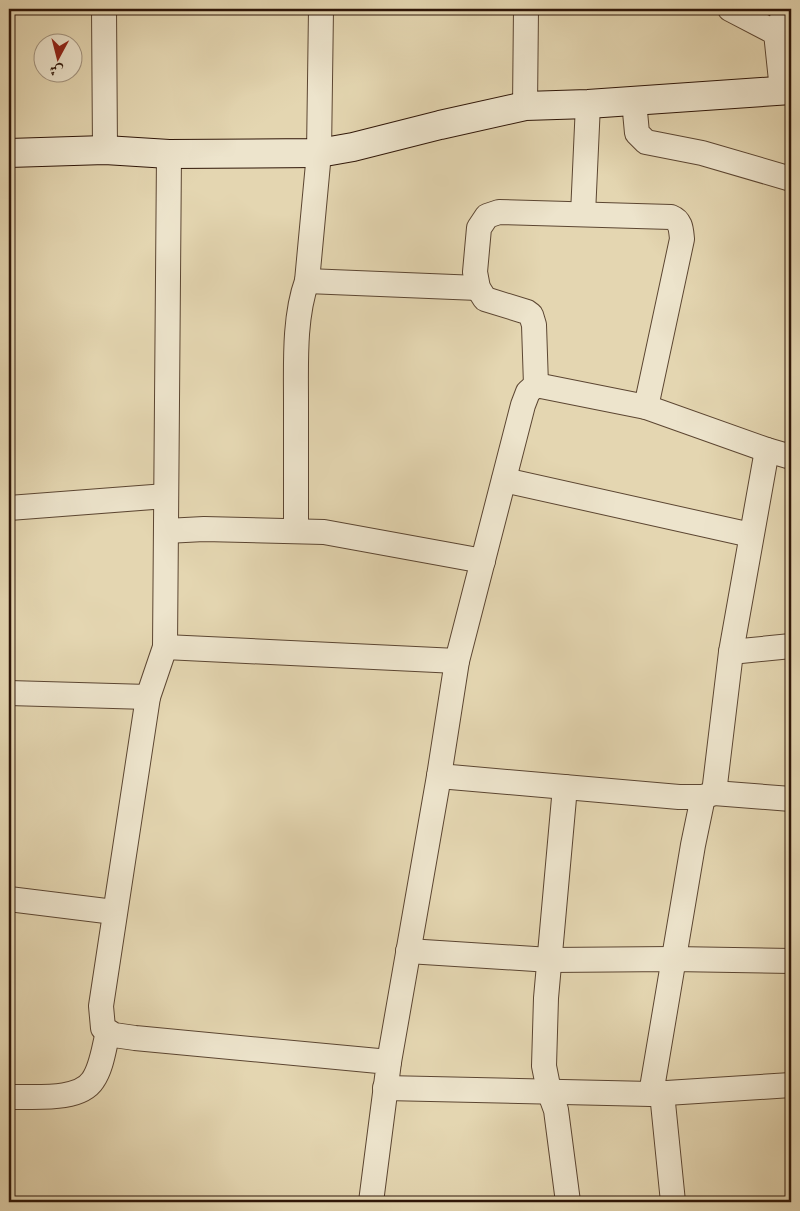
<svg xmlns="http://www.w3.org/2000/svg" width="800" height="1211" font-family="'IM FELL French Canon',Amiri,serif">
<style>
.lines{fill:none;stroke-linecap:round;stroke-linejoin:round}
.street-casing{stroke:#5c4632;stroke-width:26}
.secondary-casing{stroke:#2f1608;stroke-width:30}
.street{stroke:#ede4cc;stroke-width:24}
.secondary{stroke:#ede4cc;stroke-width:28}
</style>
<rect width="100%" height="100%" fill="#e4d6b1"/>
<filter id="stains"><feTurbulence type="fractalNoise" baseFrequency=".004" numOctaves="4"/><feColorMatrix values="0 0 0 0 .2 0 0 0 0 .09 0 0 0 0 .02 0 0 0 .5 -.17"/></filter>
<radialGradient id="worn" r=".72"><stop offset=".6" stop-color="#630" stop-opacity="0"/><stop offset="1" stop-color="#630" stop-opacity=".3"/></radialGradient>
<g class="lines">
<defs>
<g id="street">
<polyline points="104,9 105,150"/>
<polyline points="730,9 776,33"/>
<polyline points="782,90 776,33 786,9"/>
<polyline points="634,101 637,133 646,142 702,153 791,179"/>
<polyline points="525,106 526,9"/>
<polyline points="169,154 165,647 148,697 101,1006 103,1028 114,1035 135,1038 389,1062 371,1202"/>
<polyline points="583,214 588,104"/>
<polyline points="307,281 478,288"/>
<path d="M 536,385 L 534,325 L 531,315 L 527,312 L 485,299 L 478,288 L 475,272 L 479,228 L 487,216 L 499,212 L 671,217 C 681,221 681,229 682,239 L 646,407"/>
<polyline points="504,480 751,535"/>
<polyline points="9,508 166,496"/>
<polyline points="166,531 204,529 324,532 483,561"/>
<path d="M 296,531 C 296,488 296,445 296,401 C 296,363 294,317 307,281 L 319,153 L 321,9"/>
<polyline points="165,647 457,661"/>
<polyline points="731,652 791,646"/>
<polyline points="9,693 148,697"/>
<polyline points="439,776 679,797 703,797 714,793 731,652 767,450"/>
<polyline points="565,787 546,998 544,1066 549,1091 556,1110 568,1202"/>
<polyline points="714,793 791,799"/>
<polyline points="9,899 114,912"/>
<polyline points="408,951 550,960 673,959 791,961"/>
<polyline points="389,1062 439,776 457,661 523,405 528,392 536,385 646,407 767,450 791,457"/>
<polyline points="385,1088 651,1094 791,1085"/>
<polyline points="662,1093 673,1202"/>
<polyline points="651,1094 693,845 703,797"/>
<path d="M 9,1097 C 32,1096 79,1102 93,1080 C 102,1067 104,1047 108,1032"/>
</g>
<polyline id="secondary" points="9,153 105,150 169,154 319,153 353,147 440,125 525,106 588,104 791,90"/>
</defs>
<use href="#street" class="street-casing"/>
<use href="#secondary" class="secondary-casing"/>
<use href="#street" class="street"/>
<use href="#secondary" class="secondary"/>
</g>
<rect width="800" height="1211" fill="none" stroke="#e4d6b1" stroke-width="30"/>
<rect x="10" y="10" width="780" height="1191" fill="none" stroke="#2f1608" stroke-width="2.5"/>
<rect x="15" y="15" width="770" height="1181" fill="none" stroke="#2f1608"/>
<g transform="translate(58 58) rotate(187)"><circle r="24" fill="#ede4cc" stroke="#a1927e"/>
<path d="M0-4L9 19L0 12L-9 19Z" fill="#8f2418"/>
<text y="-8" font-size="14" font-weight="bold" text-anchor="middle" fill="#2f1608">ش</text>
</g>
<rect width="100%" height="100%" filter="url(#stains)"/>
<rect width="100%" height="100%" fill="url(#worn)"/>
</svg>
